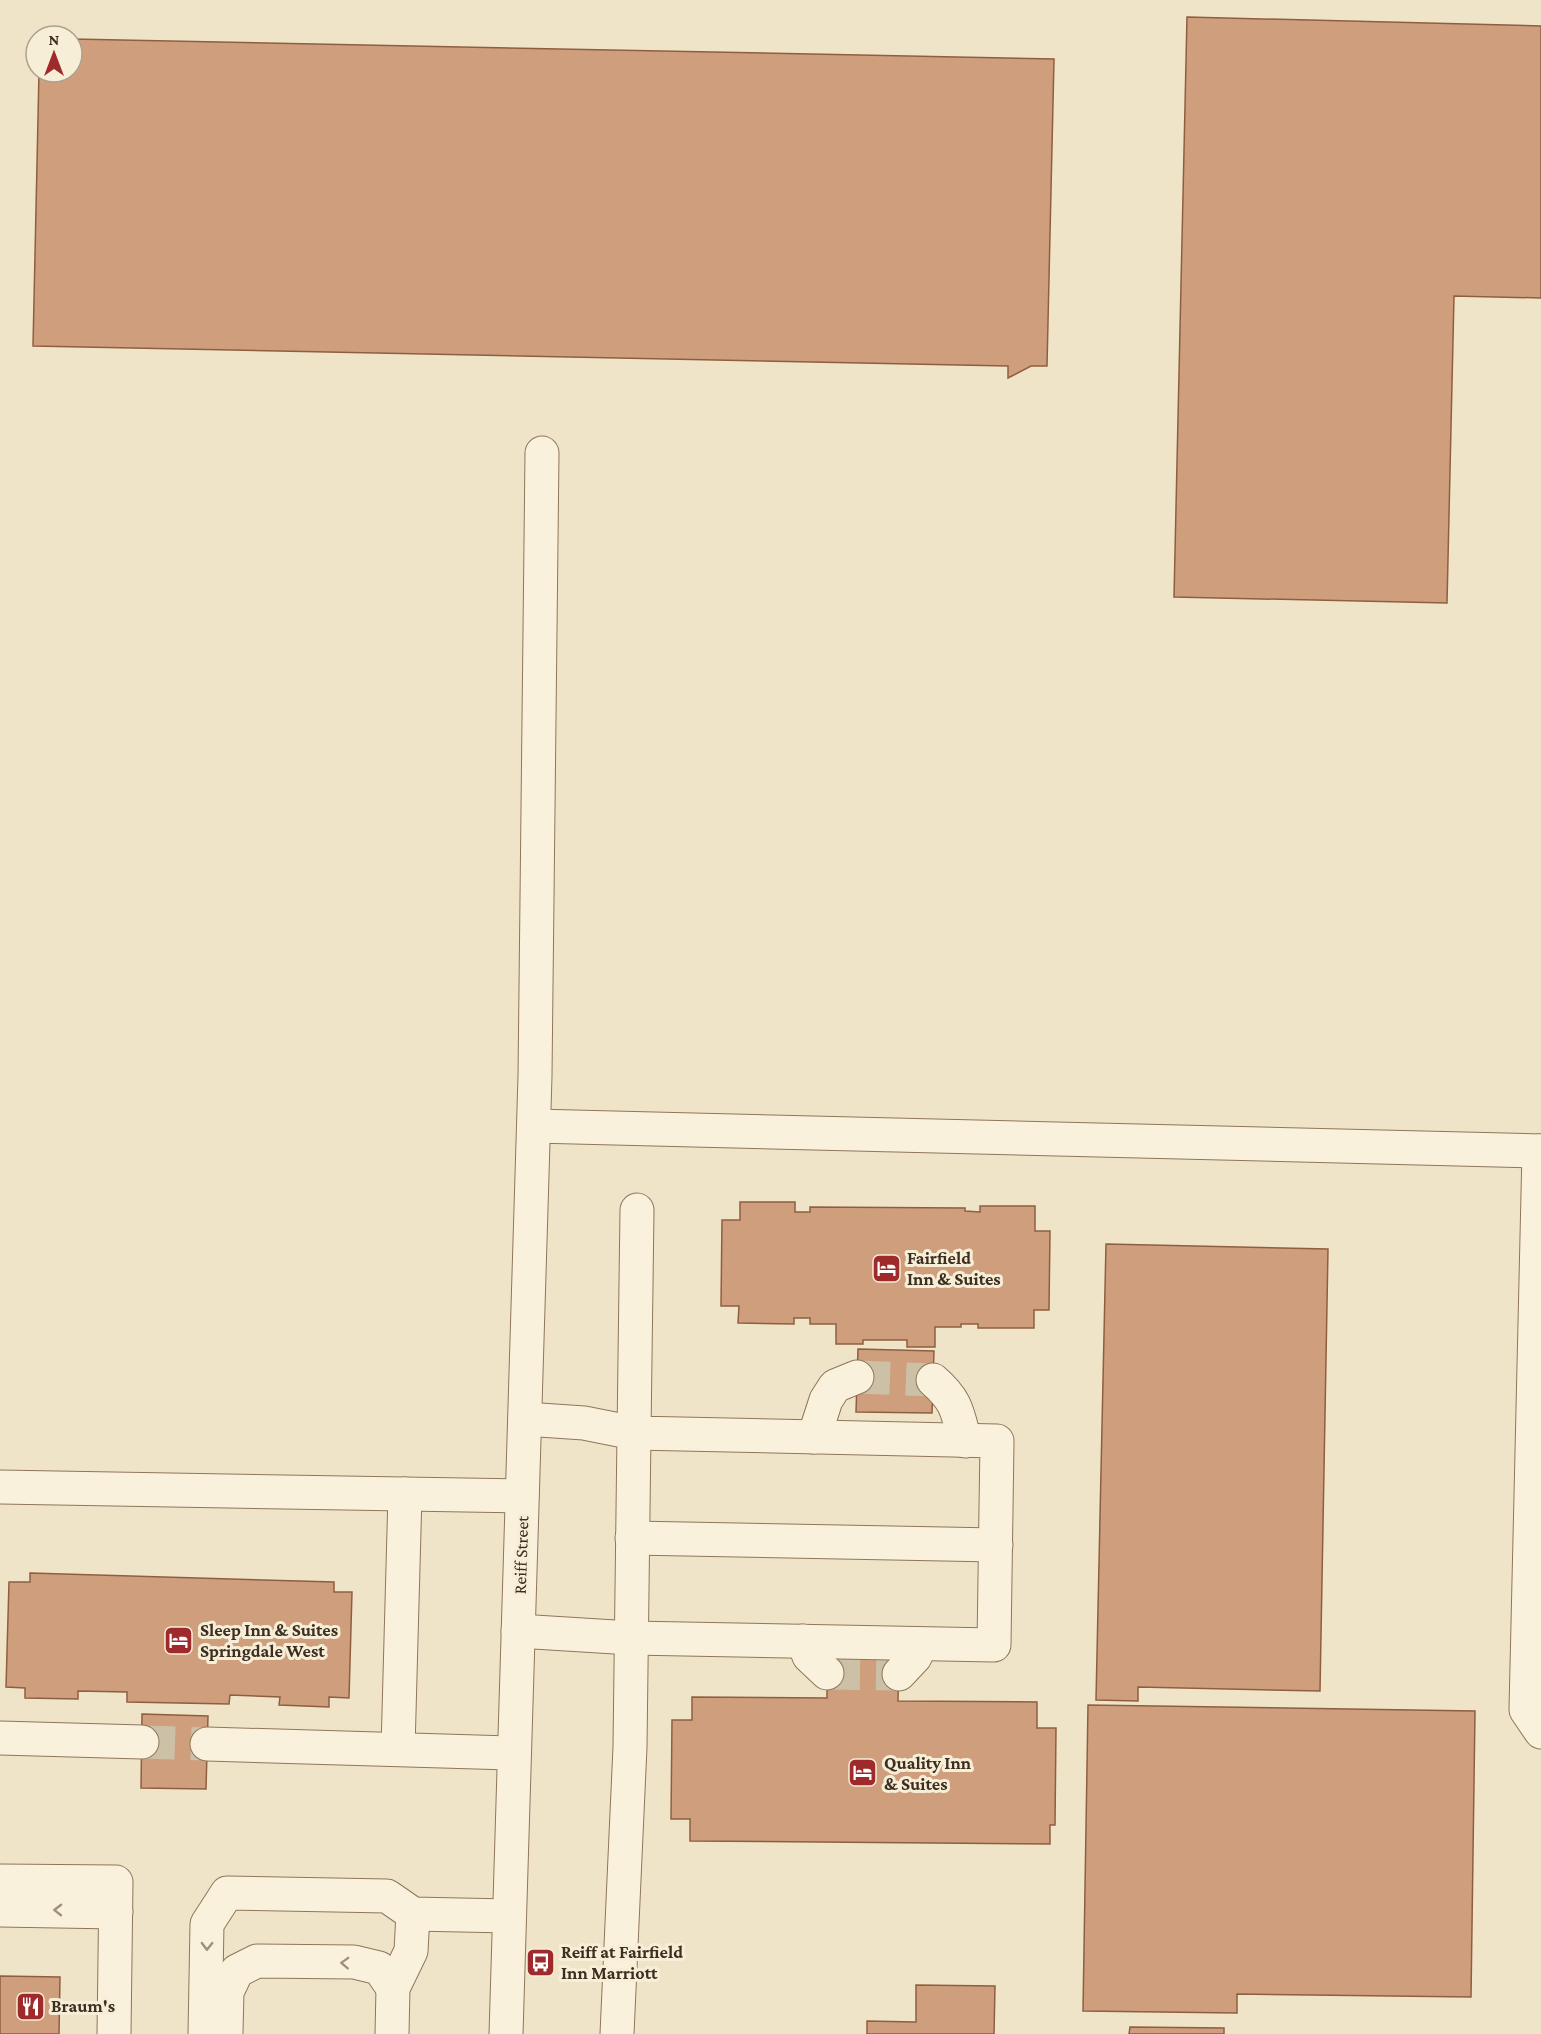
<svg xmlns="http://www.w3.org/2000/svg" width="1541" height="2034" font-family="'Crimson Pro',serif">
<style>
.building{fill:#cf9f7d;stroke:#8d5f41;stroke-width:1.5}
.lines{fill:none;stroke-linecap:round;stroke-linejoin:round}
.minor-tunnel{stroke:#ccc0a6;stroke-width:33;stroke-dasharray:33 16;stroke-linecap:butt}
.minor-casing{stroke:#8d765c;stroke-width:35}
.minor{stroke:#faf1dc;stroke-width:33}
.oneway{stroke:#9c907e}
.labels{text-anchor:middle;stroke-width:6;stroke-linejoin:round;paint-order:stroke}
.poi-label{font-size:18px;font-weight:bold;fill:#3d2e20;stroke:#f7eed8;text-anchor:start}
.street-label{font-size:18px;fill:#3d2e20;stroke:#f7eed8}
</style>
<rect width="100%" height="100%" fill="#f0e4c8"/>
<g class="building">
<polygon points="1187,17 1541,26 1541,298 1454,296 1447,603 1174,597"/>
<polygon points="72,39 1054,59 1047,366 1031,366 1008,378 1008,366 33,346 39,72 72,72"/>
<polygon points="740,1202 795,1202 795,1212 810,1212 810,1207 965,1208 965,1211 980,1212 980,1206 1035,1206 1035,1231 1050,1231 1049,1310 1034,1310 1034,1328 978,1328 978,1324 961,1324 961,1327 935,1327 935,1347 907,1347 907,1340 863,1340 863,1344 836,1344 836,1324 810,1324 810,1318 794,1318 794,1324 738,1323 739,1306 721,1306 722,1220 740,1220"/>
<polygon points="1106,1244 1328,1249 1320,1691 1138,1687 1138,1701 1096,1700"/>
<polygon points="858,1349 934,1351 932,1413 856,1412"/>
<polygon points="30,1573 334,1582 334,1592 352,1592 349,1698 329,1697 329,1707 279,1705 280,1697 230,1695 229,1704 127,1702 127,1692 78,1691 78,1699 25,1698 25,1688 6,1687 9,1582 30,1582"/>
<polygon points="827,1657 899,1658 898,1701 1037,1702 1037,1728 1056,1728 1055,1825 1050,1825 1050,1844 690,1841 690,1819 671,1819 672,1720 692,1720 692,1697 827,1698"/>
<polygon points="1088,1705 1475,1711 1471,1997 1237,1994 1237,2013 1083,2011"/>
<polygon points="142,1714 208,1716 206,1789 141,1788"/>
<polygon points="0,1976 60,1977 59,2034 0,2034"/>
<polygon points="916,1985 995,1986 994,2034 867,2034 867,2021 916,2022"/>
<polygon points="1130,2027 1224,2028 1224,2034 1129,2034"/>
</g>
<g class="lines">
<g class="minor-tunnel">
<polyline points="857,1377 933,1380"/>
<polyline points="827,1673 899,1674"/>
<polyline points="142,1742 207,1744"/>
</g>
<defs>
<g id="minor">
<polyline points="534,1126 1541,1151"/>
<polyline points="1539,1151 1526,1710 1541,1732"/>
<path d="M 933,1380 C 957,1401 957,1411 965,1441"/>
<polyline points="525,1419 584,1423 634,1433 630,1747 617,2034"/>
<polyline points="814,1437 826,1400 835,1386 857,1377"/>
<polyline points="0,1487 522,1496"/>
<polyline points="632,1538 996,1545"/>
<polyline points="518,1631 631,1638 994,1645 997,1441 634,1433 637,1210"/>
<polyline points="803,1641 809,1656 827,1673"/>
<polyline points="899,1674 915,1657 921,1644"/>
<polyline points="0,1738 142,1742"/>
<polyline points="207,1744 514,1753"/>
<polyline points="398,1749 405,1494"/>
<polyline points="0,1881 116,1882 114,2034"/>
<polyline points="0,1910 116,1912"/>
<polyline points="226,2032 227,1992 237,1971 257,1961 354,1962 379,1968 393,1988"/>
<polyline points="205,2034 207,1924 227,1893 387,1896 413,1914 509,1916"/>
<polyline points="392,2034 393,1988 411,1951 413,1914"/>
<polyline points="506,2034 535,1076 542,453"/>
</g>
</defs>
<use href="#minor" class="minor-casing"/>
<use href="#minor" class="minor"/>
</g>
<defs><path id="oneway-chevron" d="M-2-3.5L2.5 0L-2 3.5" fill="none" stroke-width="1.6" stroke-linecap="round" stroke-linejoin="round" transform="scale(1.5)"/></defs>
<g class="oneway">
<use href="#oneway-chevron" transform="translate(58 1910) rotate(-179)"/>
<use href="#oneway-chevron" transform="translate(207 1946) rotate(91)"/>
<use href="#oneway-chevron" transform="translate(345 1963) rotate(-178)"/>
</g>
<defs>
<symbol id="hotel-square" viewBox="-11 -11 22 22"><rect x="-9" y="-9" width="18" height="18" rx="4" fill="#9e2a2b" stroke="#f7eed8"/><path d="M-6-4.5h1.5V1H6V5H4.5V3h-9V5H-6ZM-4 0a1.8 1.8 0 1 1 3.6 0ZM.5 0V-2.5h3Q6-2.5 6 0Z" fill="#fff"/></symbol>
<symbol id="bus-square" viewBox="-11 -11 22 22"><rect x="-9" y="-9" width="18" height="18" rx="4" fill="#9e2a2b" stroke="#f7eed8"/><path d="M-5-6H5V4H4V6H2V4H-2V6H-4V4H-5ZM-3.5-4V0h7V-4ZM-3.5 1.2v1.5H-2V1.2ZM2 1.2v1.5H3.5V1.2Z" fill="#fff"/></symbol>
<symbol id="restaurant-square" viewBox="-11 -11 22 22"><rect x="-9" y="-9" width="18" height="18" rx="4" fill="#9e2a2b" stroke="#f7eed8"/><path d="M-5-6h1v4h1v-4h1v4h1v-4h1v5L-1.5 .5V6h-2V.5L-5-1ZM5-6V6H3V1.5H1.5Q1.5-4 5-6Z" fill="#fff"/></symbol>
</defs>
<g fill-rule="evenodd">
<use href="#hotel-square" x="870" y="1252" width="33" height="33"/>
<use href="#hotel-square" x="162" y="1624" width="33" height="33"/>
<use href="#hotel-square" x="846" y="1756" width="33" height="33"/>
<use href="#bus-square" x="524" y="1946" width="33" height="33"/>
<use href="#restaurant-square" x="14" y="1990" width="33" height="33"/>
</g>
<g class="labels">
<g class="poi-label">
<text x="907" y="1264">Fairfield<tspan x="907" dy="21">Inn &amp; Suites</tspan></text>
<text x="200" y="1636">Sleep Inn &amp; Suites<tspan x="200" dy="21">Springdale West</tspan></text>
<text x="884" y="1769">Quality Inn<tspan x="884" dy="21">&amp; Suites</tspan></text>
<text x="561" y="1958">Reiff at Fairfield<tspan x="561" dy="21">Inn Marriott</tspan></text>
<text x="51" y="2012">Braum's</text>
</g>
<g class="street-label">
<text transform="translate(521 1555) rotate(-88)" y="6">Reiff Street</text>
</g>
</g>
<g transform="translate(54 54)"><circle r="28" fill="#f7eed8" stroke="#ada18e" stroke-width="1.5"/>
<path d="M0-4.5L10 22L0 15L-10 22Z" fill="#9e2a2b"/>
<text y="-9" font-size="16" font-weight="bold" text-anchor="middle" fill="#3d2e20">N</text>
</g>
</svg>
